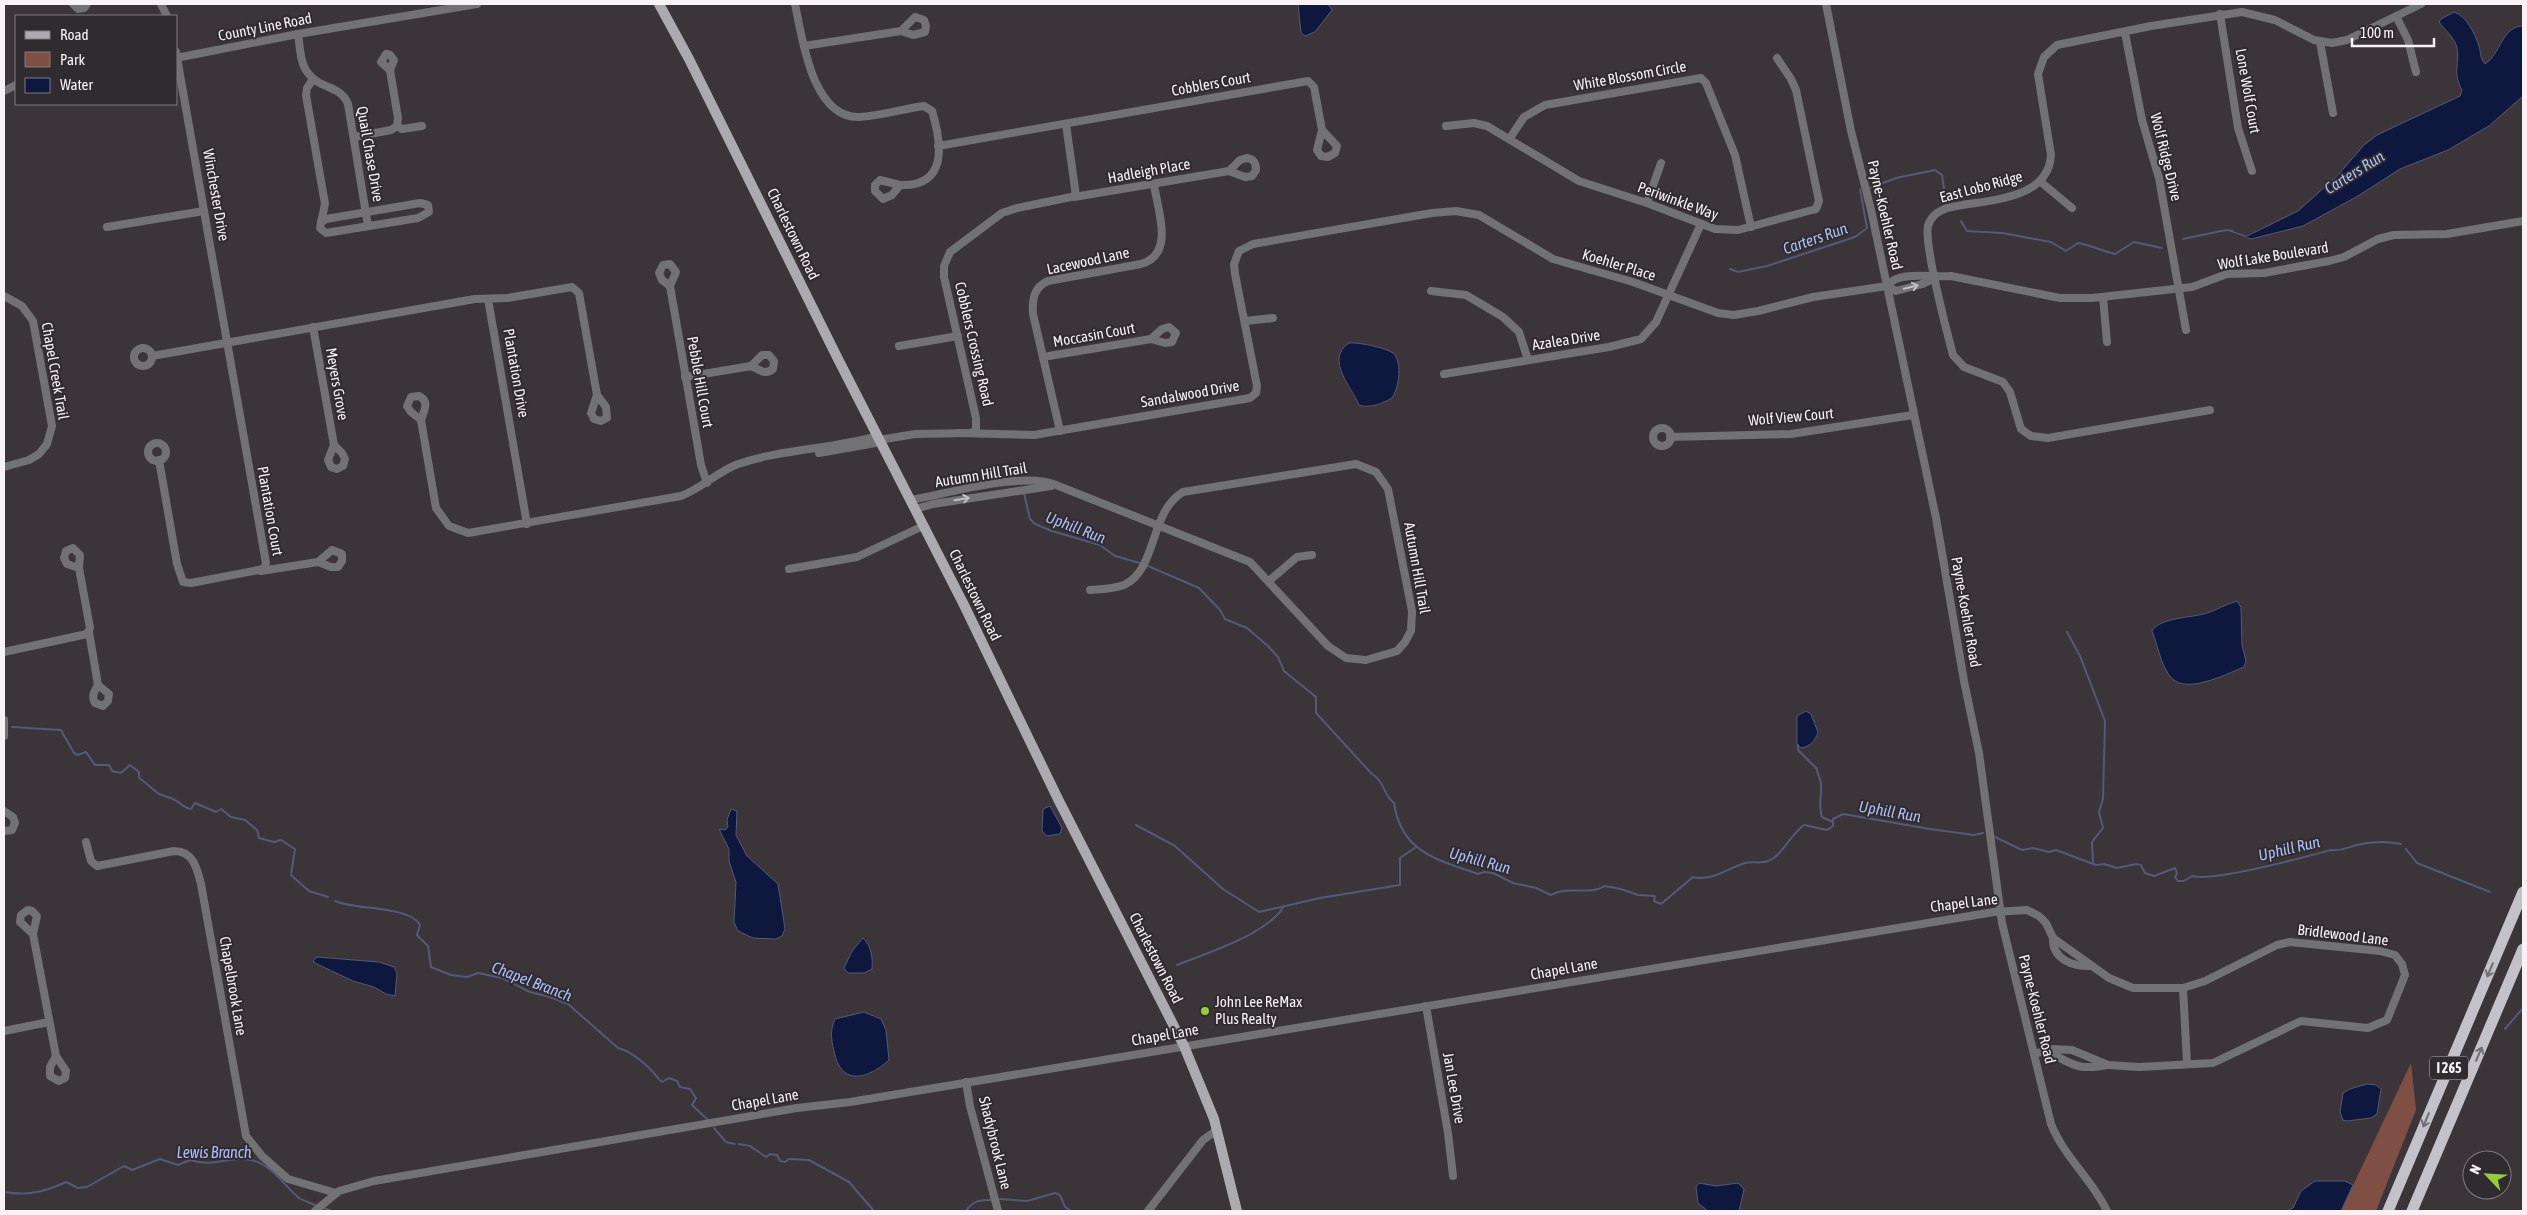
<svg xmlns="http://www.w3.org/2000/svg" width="2527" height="1215" font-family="'Asap Condensed',sans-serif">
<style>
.green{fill:#7f4f43}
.water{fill:#0e173e;stroke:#545975}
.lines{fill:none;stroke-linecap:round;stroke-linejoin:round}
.stream{stroke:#545975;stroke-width:2}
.minor{stroke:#727174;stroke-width:8}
.major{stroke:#acaab1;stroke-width:10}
.highway{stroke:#c3c1c9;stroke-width:11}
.oneway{stroke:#c1bec2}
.oneway2{stroke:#726e74}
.poi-dot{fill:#97cc39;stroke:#302b2f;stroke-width:2}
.labels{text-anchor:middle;stroke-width:4;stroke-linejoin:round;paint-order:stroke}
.shield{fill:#302b2f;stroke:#bbb6ba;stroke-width:1}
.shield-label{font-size:14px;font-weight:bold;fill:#f6f2f6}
.street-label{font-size:15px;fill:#f6f2f6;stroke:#302b2f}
.poi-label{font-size:15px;fill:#f6f2f6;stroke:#302b2f;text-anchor:start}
.water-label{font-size:16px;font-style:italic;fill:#aabef7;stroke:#302b2f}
</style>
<rect width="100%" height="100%" fill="#3b353a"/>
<polygon class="green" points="2411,1063 2416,1110 2376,1211 2341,1211"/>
<g class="water">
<polygon points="1298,4 1328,4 1332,10 1315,32 1305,36 1301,33"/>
<path d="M 2454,12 C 2467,16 2475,34 2479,46 C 2481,53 2480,59 2485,64 C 2500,55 2502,26 2523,26 L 2523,96 L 2489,126 L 2448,150 L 2400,169 L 2358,196 L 2303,226 L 2251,239 L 2230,231 L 2247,236 L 2298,211 L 2338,175 L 2364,145 L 2377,135 L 2460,96 L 2462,90 C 2452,71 2460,65 2457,48 C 2455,38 2444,29 2439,22 L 2441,19 Z"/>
<path d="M 1349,343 C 1358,342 1390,348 1395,355 C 1402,366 1399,387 1392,398 C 1384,403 1369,409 1359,405 C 1353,389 1324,359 1349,343 Z"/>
<path d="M 2237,601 L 2241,607 L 2242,645 L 2246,661 L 2244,667 C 2226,674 2183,697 2169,675 C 2160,662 2158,646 2152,631 C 2160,617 2193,618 2207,613 C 2217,610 2226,604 2237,601 Z"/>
<path d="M 1806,711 L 1811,714 L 1818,732 C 1815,741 1811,746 1801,748 L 1797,744 L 1797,716 Z"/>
<polygon points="1050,806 1062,828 1060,834 1047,836 1042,831 1043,809"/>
<polygon points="731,809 737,811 736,835 747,856 778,884 785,929 782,936 776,939 753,938 738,931 734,922 736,882 729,861 729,849 719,829 725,830 728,827 727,820"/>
<path d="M 863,938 C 871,946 873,957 872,969 L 864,973 L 848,973 L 844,968 L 852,951 Z"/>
<polygon points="317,957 379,962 394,967 397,973 395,996 386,994 374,987 353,981 317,964 313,961"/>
<path d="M 864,1012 L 881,1019 L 886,1030 L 889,1060 C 868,1079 841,1087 834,1051 C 831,1039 830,1030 835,1019 Z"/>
<polygon points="2367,1084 2376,1085 2381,1089 2377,1114 2371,1118 2347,1121 2343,1120 2340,1112 2343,1093 2350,1089"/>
<polygon points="2315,1181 2345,1181 2353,1185 2341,1211 2287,1211 2293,1208 2301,1191"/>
<polygon points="1699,1183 1716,1186 1738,1183 1744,1189 1739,1211 1708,1211 1698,1203 1696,1187"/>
</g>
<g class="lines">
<g class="stream">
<polyline points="1870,188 1896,178 1935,170 1942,175 1945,195"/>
<path d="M 1961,221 L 1967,231 L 2002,233 L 2051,242 L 2066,251 L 2078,243 C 2091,245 2101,251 2115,254 L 2134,242 L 2162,248"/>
<polyline points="2183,239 2226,230 2233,231"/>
<polyline points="1730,269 1738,272 1767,266 1855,237 1867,228 1860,189"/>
<polyline points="1024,493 1030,519 1035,524 1052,531 1100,545 1115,556 1140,563"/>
<path d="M 1148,566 L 1199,588 L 1220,610 L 1225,619 L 1247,628 L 1268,646 L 1278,657 L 1284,671 L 1316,697 L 1316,713 L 1371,773 C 1386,783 1383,795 1394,803 C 1401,853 1439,860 1478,874 L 1484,872 L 1493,873 L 1513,883 L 1536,888 L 1551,895 C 1568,885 1589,896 1605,886 L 1621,889 L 1638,895 L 1655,896 L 1654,901 L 1661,904 L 1693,877 C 1711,882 1728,868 1745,863 C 1752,861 1761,864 1768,861 C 1781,857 1791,834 1804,825 L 1827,830 L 1833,826 L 1833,819 L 1843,814 L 1930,829 L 1974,835 L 1983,833"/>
<polyline points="2067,632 2080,656 2105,721 2103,799 2099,812 2103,828 2092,842 2093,862"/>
<path d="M 12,727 L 61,730 L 74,753 L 78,755 L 86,752 L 95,765 L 109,765 L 112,771 L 121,773 L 130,765 L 139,772 L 139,778 C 145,782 149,786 155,791 C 160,796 167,796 173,799 C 180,802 183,808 191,809 L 195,803 L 216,812 L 221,809 L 231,817 L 245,820 L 257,830 L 259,838 L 274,842 L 281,840 L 295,849 L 291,875 L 309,891 L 328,897"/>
<path d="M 1798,745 L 1798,750 L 1817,769 C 1817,775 1821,779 1821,784 C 1822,795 1818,806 1822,817 L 1833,822"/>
<polyline points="1136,825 1175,846 1223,889 1259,912 1320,898 1400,885 1400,858 1416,847"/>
<path d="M 1995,837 L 2022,850 L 2033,848 L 2049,852 L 2056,850 L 2096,865 L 2104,864 L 2117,868 L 2136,864 L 2141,865 L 2145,873 L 2154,876 L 2175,868 L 2177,873 L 2175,877 L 2178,881 L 2184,881 L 2192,876 C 2213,882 2305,857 2331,850 C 2342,851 2346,848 2357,845 C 2372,841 2386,841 2401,844"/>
<polyline points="2406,849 2417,863 2490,892"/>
<path d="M 335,901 C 354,910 411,906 420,925 L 417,935 L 428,946 L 431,967 L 451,975 L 467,977 L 478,973 L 502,978 L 530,992 L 550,997 L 568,1004 L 618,1048 C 630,1051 642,1061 651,1070 C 656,1074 657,1079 662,1082 L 669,1078 L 677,1081 L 680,1087 L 690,1089 L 696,1098 L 692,1105 L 709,1121"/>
<path d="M 1177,965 C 1207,953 1268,934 1284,906"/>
<polyline points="2505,1029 2523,1008"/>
<polyline points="714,1128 726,1142 735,1144"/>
<polyline points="739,1144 750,1146 766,1157 770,1154 777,1155 780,1161 785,1162 789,1159 809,1160 849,1182 874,1211"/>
<path d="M 4,1192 C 28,1196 44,1192 66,1182 L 78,1188 L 87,1187 L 124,1166 L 132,1170 L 160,1159 L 178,1165 L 190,1160 C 215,1168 229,1155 251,1160 C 272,1164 284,1186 299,1198 C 304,1201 311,1203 317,1206"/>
<polyline points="999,1199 1027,1201 1055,1193 1060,1195 1065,1207 1071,1211"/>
<polyline points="324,1208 331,1211"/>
<path d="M 966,1211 C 973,1200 980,1200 993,1200"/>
</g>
<g class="minor">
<polyline points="73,4 78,9 84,8 87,4"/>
<polyline points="161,4 167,16"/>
<path d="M 795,4 C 802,37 812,118 859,117 C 881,116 902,109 924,106 L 932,111 C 942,144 948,187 900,185"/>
<path d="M 1826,4 L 1851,131 L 1871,210 L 1936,518 L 1964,681 L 1979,753 L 2002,923 L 2051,1124 C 2064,1157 2092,1179 2107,1211"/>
<polyline points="2220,14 2238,128 2252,171"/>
<polyline points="2396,16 2408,40 2416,72"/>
<polygon points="915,17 924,20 926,26 925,32 913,35 901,31"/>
<polyline points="2125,33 2142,120 2159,178 2186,330"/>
<path d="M 298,34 C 300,46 300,64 308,73 C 319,89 341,85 348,104 L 368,226"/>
<polyline points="2320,42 2333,113"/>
<polyline points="804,46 901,31"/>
<polygon points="386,54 390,55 394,60 390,70 381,62"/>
<polyline points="176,58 298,34 477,4"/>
<polyline points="313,79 307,88 306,95 325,204 321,222"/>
<polyline points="4,91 16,85"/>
<polyline points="397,126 402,129 422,126"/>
<polyline points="1446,126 1474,123 1487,126 1579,181 1647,203 1715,229 1738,230 1812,210 1816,209 1819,201 1796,90 1791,79 1777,58"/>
<polygon points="1322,130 1337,146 1335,153 1328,157 1321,156 1317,150"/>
<polyline points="354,137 391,130 397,126 398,118 390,70"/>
<polyline points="1510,138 1524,117 1545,105 1701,78 1706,83 1735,155 1751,227"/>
<polyline points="938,146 1308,81 1314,87 1322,130"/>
<path d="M 1247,158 C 1254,159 1256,163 1256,170 L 1252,176 L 1245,177 L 1229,171 L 1240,160 Z"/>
<polygon points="880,180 900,185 892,195 883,199 875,191 875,185"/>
<polyline points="2041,182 2072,208"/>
<polyline points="1074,197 1229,171"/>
<polygon points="420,203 428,205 429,212 418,218 326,233 320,228 321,222 326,219"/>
<polyline points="1647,203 1661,163"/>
<polyline points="107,227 204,211"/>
<polygon points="670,264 676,272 670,286 662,280 659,273 663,265"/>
<polyline points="670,286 701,465 707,483"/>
<path d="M 1887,286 C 1898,270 1933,278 1951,276 L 2060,298 L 2092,298 L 2192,287 L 2227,274 L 2264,273 L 2329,261 L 2344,257 L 2378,239 L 2394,235 L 2447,234 L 2523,221"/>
<polyline points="1887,286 1896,291 1922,284 1935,278"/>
<polyline points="1431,291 1466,295 1503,317 1519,332 1528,360"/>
<polyline points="4,296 22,306 33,321 52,426 47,444 39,454 29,460 4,467"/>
<polyline points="2103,297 2107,342"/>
<polyline points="488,299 527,524"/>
<polyline points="1245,321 1273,318"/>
<polyline points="313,327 334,445"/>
<polygon points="1169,327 1176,333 1172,342 1165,343 1151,339 1162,329"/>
<polyline points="899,346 958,336"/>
<circle cx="143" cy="357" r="9"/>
<path d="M 762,355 L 769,355 L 774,361 L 773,369 C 764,376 759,369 751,366 Z"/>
<polyline points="152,356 452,303 475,299 507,298 572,287 579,293 597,395"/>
<polyline points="1043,357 1151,339"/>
<polyline points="1444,374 1609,347 1641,339 1656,322 1701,224"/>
<polyline points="685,377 751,366"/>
<polygon points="597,395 606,407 607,418 601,421 594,419 591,413"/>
<path d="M 419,396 C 430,401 424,411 421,420 L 411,412 L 407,406 L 411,397 Z"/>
<path d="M 2210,410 L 2048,438 L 2031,436 L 2021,429 L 2010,392 L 2003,382 L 1964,367 L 1953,355 C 1947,333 1924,245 1928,226 C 1931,216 1937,212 1947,208 C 1982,199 2048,203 2051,155 L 2038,74 L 2044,57 L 2057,45 L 2151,26 L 2242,12 L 2275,20 L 2314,40 L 2332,43 L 2347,40 L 2421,4"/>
<path d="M 421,420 L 436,508 L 449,526 L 468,533 L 681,496 C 702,488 717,472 738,464 C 782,449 832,449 877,436"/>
<circle cx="1662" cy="437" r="9"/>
<path d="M 1060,431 L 1033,314 C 1032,299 1034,287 1048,281 L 1141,264 C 1176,254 1157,209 1154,184"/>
<polyline points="958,433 1034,435 1250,398 1256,393 1257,386 1235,274 1234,264 1239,251 1253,244 1432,213 1456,211 1479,215 1553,259 1633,282 1718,313 1734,315 1758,311 1813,297 1887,286"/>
<polyline points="1670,437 1791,434 1913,415"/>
<polyline points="879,440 915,434 970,433 976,431 976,418 944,277 944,266 950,252 1002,213 1017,208 1076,196 1066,124"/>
<circle cx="157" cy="452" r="9"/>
<polygon points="334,445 342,453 345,459 343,466 337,469 331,467 328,460"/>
<polyline points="819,453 881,442"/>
<polyline points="159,460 177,564 183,582 191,583 264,569 266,563 176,52"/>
<path d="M 910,500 C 947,494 1023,471 1056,485 L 1250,562 L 1328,646 L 1346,658 L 1366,660 L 1397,651 L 1405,642 L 1411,631 L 1412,611 L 1388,489 L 1376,472 L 1356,464 L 1183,492 C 1149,512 1158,569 1124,585 C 1114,589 1101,589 1090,590"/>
<polyline points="915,509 933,504 1051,486"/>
<polygon points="73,548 80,555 79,568 67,564 64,558 66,551"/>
<polygon points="332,550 342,554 342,561 338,567 331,567 318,562"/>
<polyline points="789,569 857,557 923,526"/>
<polyline points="261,571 318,562"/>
<polyline points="1269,581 1297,557 1312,555"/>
<polyline points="89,632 98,685"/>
<polyline points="4,652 87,634 90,628 79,568"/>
<path d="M 98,685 L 109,694 L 108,701 L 103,706 L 95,703 C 91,696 94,692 98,685 Z"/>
<polyline points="4,720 4,736"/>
<polyline points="4,811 13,817 15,823 12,830 4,831"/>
<path d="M 86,842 L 91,861 L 97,866 L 174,851 C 193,851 197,868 201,884 L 246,1136 L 262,1156 L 288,1179 L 336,1193"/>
<polygon points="28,910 32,911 37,916 33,934 20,922 21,915"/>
<polyline points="33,934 56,1056"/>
<path d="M 2053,938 C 2052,960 2074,967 2092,966"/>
<polyline points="2183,988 2187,1063"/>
<polyline points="1426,1006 1448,1133 1453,1176"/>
<polyline points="4,1031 49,1022"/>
<path d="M 2046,1051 C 2074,1064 2075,1071 2107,1065"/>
<polygon points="56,1056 66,1071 65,1078 59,1081 50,1076 50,1067"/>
<polyline points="966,1082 970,1106 998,1211"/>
<polyline points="315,1211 339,1191 374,1181 797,1108 850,1102 1994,912 2027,910 2039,916 2046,923 2053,938 2109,978 2133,988 2183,988 2205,981 2277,945 2290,942 2380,951 2395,955 2402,964 2405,975 2387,1020 2368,1028 2301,1021 2213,1063 2139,1067 2108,1065 2072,1050 2051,1049 2034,1054"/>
<polyline points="1148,1211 1203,1140 1217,1130"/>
</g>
<polyline class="major" points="659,4 689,59 838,359 963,603 1058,799 1184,1046 1214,1119 1237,1211"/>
<g class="highway">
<polyline points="2388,1211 2523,892"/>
<polyline points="2412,1211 2523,949"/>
</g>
</g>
<defs><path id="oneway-shaft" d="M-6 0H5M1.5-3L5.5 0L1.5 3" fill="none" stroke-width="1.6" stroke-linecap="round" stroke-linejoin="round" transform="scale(1.25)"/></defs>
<g class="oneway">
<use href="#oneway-shaft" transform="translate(1911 287) rotate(-14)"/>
<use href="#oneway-shaft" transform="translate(962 499) rotate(-9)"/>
</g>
<g class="oneway2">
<use href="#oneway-shaft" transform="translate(2490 970) rotate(113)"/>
<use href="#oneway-shaft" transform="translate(2479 1054) rotate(-67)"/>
<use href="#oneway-shaft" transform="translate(2426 1120) rotate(113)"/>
</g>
<circle class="poi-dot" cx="1205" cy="1011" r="5"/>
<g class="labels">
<rect class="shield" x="2430" y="1056.5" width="38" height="23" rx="4"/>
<g class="shield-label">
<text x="2449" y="1073">I 265</text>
</g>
<g class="street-label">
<text transform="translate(265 27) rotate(-11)" y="5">County Line Road</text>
<text transform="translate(1630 76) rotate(-10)" y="5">White Blossom Circle</text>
<text transform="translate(1211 84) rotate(-10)" y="5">Cobblers Court</text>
<text transform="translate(2248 91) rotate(80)" y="5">Lone Wolf Court</text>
<text transform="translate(370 154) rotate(80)" y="5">Quail Chase Drive</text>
<text transform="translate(2166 157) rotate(76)" y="5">Wolf Ridge Drive</text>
<text transform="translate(1149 171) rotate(-10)" y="5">Hadleigh Place</text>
<text transform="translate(1981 187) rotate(-15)" y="5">East Lobo Ridge</text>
<text transform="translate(216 195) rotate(80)" y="5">Winchester Drive</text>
<text transform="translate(1678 201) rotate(20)" y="5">Periwinkle Way</text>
<text transform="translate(1885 215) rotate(77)" y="5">Payne-Koehler Road</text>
<text transform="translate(793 234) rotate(64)" y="5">Charlestown Road</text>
<text transform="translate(2273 256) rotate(-9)" y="5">Wolf Lake Boulevard</text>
<text transform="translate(1088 261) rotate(-12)" y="5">Lacewood Lane</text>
<text transform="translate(1619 265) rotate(17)" y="5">Koehler Place</text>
<text transform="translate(1094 335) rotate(-10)" y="5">Moccasin Court</text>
<text transform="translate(1566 340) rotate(-9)" y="5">Azalea Drive</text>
<text transform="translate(974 344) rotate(77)" y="5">Cobblers Crossing Road</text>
<text transform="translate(55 371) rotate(80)" y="5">Chapel Creek Trail</text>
<text transform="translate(516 373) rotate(80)" y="5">Plantation Drive</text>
<text transform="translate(700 382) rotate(80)" y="5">Pebble Hill Court</text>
<text transform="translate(337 384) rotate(80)" y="5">Meyers Grove</text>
<text transform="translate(1190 394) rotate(-10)" y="5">Sandalwood Drive</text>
<text transform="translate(1791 417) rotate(-5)" y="5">Wolf View Court</text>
<text transform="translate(981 475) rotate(-9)" y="5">Autumn Hill Trail</text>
<text transform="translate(270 511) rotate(80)" y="5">Plantation Court</text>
<text transform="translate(1417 568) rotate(80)" y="5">Autumn Hill Trail</text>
<text transform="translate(975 595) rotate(64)" y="5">Charlestown Road</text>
<text transform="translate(1966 612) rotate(80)" y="5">Payne-Koehler Road</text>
<text transform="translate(1964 903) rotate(-7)" y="5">Chapel Lane</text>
<text transform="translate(2343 935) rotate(7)" y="5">Bridlewood Lane</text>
<text transform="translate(1156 958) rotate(63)" y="5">Charlestown Road</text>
<text transform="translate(1564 969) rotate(-10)" y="5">Chapel Lane</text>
<text transform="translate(233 986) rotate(80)" y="5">Chapelbrook Lane</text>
<text transform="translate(2037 1009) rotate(76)" y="5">Payne-Koehler Road</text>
<text transform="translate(1165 1035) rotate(-10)" y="5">Chapel Lane</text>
<text transform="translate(1454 1088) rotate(80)" y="5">Jan Lee Drive</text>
<text transform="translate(765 1100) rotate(-10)" y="5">Chapel Lane</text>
<text transform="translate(995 1143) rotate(76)" y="5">Shadybrook Lane</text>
</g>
<g class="poi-label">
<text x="1215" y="1007">John Lee ReMax<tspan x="1215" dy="17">Plus Realty</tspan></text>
</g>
<g class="water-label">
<text transform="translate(2354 172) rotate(-32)" y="6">Carters Run</text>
<text transform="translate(1815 238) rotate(-19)" y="6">Carters Run</text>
<text transform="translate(1076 527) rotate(21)" y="6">Uphill Run</text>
<text transform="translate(1890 811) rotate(10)" y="6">Uphill Run</text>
<text transform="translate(2289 848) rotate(-13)" y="6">Uphill Run</text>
<text transform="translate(1480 860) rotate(15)" y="6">Uphill Run</text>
<text transform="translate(532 981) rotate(21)" y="6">Chapel Branch</text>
<text x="214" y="1158">Lewis Branch</text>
</g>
</g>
<rect width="2527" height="1215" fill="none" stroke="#f6f2f6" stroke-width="10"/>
<rect x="15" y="15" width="162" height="90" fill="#302b2f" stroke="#7f7b7f"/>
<rect x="25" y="31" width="25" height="8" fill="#acaab1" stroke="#7f7b7f"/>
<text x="60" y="40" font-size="15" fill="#f6f2f6">Road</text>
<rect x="25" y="52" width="25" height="15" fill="#7f4f43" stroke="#7f7b7f"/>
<text x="60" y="65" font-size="15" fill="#f6f2f6">Park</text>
<rect x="25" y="78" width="25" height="15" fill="#0e173e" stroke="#7f7b7f"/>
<text x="60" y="90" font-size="15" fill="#f6f2f6">Water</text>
<g transform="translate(2487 1175) rotate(295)"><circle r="24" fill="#302b2f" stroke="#7f7b7f"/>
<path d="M0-4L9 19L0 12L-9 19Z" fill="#97cc39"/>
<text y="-8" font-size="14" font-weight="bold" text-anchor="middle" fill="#f6f2f6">N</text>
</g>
<path d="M2352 38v8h82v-8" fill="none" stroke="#f6f2f6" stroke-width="2.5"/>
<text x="2360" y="38" font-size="15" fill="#f6f2f6" stroke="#302b2f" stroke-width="4" paint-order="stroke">100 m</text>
</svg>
